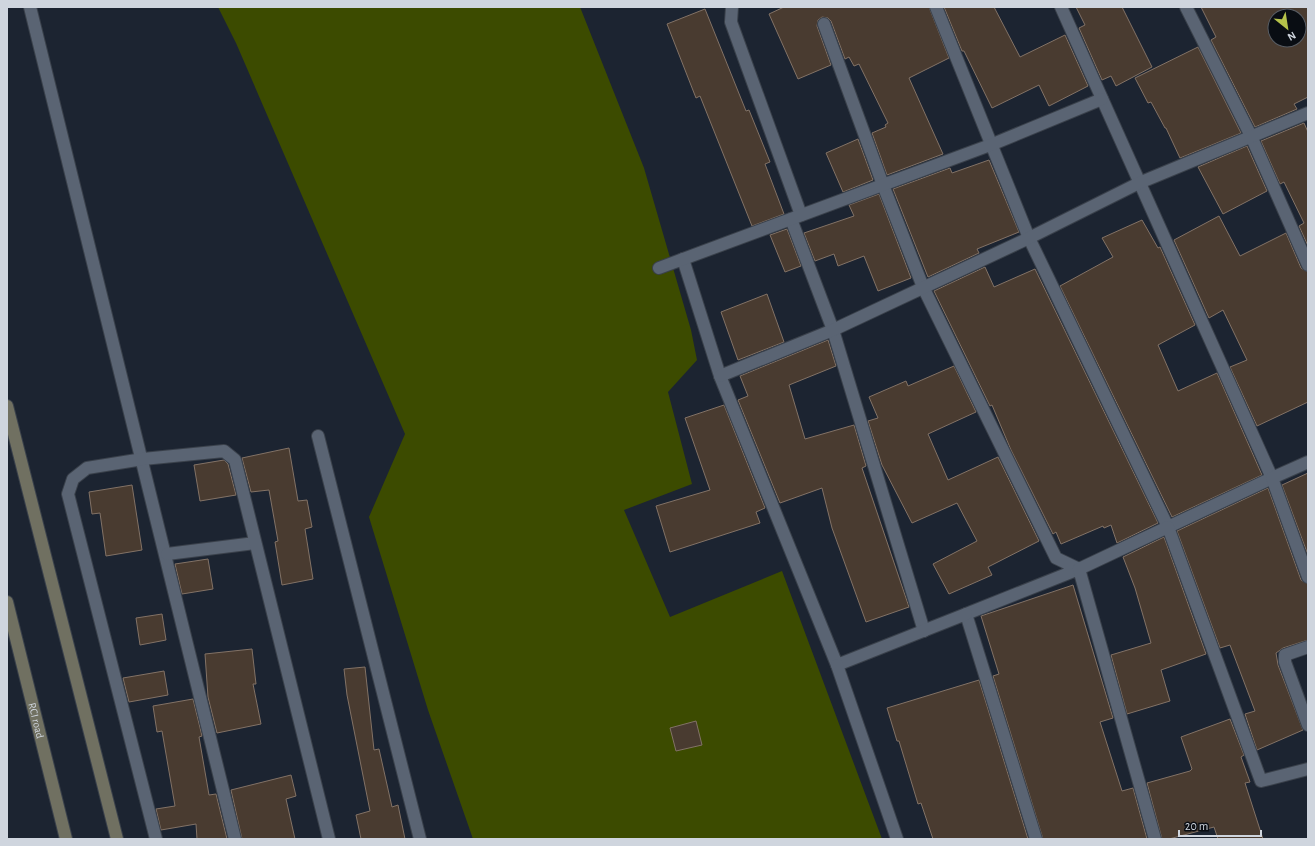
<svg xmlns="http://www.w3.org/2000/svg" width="1315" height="846" font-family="'Alegreya Sans',sans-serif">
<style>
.green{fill:#3c4b00}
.building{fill:#493b30;stroke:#827266;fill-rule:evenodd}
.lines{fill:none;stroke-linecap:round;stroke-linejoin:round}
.street-casing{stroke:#3a414b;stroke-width:14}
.secondary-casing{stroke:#3a414b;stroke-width:14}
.street{stroke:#5a6473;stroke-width:12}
.secondary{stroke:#707061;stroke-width:12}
.labels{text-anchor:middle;stroke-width:3;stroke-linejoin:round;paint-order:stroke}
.street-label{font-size:11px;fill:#cfd5de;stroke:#090d13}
</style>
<rect width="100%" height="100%" fill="#1c2431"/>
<polygon class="green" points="218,7 580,7 644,168 691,330 697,360 668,392 692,484 624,510 670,617 782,571 882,839 473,839 428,710 369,517 405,434 236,43"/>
<g class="building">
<polygon points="784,7 929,7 949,58 909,78 943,154 887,175 872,133 886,127 885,125 888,123 859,64 854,66 849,57 845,59 831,21 828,18 822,17 818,20 817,26 831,65 798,79 769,14"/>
<polygon points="944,7 994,7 1020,57 1065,35 1088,86 1049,106 1039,85 992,108 964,51 962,51"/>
<polygon points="1076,7 1122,7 1152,67 1116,86 1111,76 1102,80 1079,28 1085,25"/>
<path d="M 1201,7 L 1308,7 L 1308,97 L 1294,104 L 1297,109 L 1255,127 L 1211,40 L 1216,37 ZM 1275,16 L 1299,16 L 1299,40 L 1275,40 Z"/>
<polygon points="705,9 746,111 749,110 770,162 765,164 784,214 752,226 700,96 696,98 667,24"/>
<polygon points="1198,47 1241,133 1180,158 1166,128 1165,128 1151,102 1148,103 1135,78"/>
<polygon points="1304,123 1308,132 1308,246 1299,226 1304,223 1284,182 1280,184 1261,141"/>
<polygon points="858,139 873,180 843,192 826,153"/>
<polygon points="1247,146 1267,191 1223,214 1198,167"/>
<polygon points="989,160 1019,232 977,249 979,253 928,277 893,189 950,168 952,173"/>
<polygon points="879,194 911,278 878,291 864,256 838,266 834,254 815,261 804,233 854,216 849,205"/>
<polygon points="1219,216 1240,256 1286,233 1301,268 1308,272 1308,402 1257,426 1230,367 1247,360 1223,310 1209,318 1174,240"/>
<polygon points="1142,220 1158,248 1160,247 1195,325 1158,345 1178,391 1217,373 1262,475 1172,517 1060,286 1113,257 1102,238"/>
<polygon points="787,229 801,266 785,272 770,235"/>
<polygon points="985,267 994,287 1035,269 1158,523 1117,543 1111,525 1104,528 1103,526 1061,544 1056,532 1053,534 1011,450 992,405 990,406 934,291"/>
<polygon points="767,294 784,342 738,360 721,312"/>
<polygon points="828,340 836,366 789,385 805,439 854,425 866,466 862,468 909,607 866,622 832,528 822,488 780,503 738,400 748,396 740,376"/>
<polygon points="954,366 976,412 928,434 948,480 998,457 1039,541 988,567 992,575 949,594 933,564 977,541 957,503 912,523 882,465 868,421 878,418 869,397 906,381 908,386"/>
<polygon points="724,405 765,508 756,512 760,523 670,552 656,506 710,490 685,418"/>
<polygon points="289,448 298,501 307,500 312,527 305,529 313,579 282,585 275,542 278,541 269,490 251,492 242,458"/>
<polygon points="224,460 228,464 236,495 200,501 194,465"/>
<polygon points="1308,473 1308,555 1282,485"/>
<polygon points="132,485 142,550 106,556 100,513 92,514 89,492"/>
<polygon points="1268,488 1301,580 1308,584 1308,640 1283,648 1276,653 1278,665 1303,730 1257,750 1245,714 1255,711 1230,645 1220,648 1177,531"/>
<polygon points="1164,537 1206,654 1161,670 1170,701 1127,714 1111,655 1151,643 1135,588 1123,557"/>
<polygon points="208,559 213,589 182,594 175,564"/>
<polygon points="1073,585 1113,718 1100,722 1122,791 1133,788 1147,839 1043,839 993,676 999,674 981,616"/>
<polygon points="162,614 166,640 140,645 136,618"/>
<polygon points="252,649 256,684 253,684 261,724 217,733 208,697 205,654"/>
<polygon points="365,667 374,750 379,749 392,807 398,805 405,839 361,839 356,815 370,811 347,695 344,669"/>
<polygon points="164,671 168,695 129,702 123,678"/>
<polygon points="979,680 1028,839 933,839 921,803 918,804 899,741 897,741 887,708"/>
<polygon points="193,699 202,736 199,737 209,795 216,794 227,839 197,839 196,824 161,830 157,813 156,809 175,806 162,731 157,732 153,706"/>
<polygon points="1230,719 1244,755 1241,757 1250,782 1245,783 1263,839 1218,839 1214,827 1169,839 1162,839 1147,783 1190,771 1192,769 1181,737"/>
<polygon points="696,721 702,745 676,751 670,728"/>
<polygon points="291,775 296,796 286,799 295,839 242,839 231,790"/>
</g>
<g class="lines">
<defs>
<g id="street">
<polyline points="30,7 235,839"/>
<polyline points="732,7 731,22 801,215"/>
<polyline points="936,7 1029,238 1168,527 1272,478 1061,7"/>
<polyline points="1186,7 1251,136 1308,265"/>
<polyline points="824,24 883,185 923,287 1056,558 1079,569 966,614 1036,839"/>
<polyline points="791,219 833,330 924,631"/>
<polyline points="683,259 720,376 837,665 966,614"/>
<polyline points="659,268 993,144 1102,99"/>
<polyline points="720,376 833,330 1029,238 1139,183 1308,113"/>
<polyline points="318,436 420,839"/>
<polyline points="1308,462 1272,478 1308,577"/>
<polyline points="167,554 255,543"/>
<polyline points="1308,647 1285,655 1285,662 1308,725"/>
<polyline points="837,665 897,839"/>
<polyline points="156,839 68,494 73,479 87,468 143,459 224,451 235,460 329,839"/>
<polyline points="1155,839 1079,569 1168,527 1261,781 1308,769"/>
</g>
<g id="secondary">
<polyline points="7,406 117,839"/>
<path id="s1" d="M 7,602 L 66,839"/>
</g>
</defs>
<use href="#street" class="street-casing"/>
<use href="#secondary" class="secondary-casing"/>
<use href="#street" class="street"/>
<use href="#secondary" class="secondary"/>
</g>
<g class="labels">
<g class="street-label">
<text dy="4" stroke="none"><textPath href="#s1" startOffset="122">RCI road</textPath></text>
</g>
</g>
<rect width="1315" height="846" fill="none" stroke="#cfd5de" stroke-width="16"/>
<g transform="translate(1287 28) rotate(150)"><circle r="19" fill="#090d13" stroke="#585d64"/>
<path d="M0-3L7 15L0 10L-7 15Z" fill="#b5c24a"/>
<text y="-6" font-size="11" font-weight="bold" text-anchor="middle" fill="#cfd5de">N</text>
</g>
<path d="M1179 830v6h82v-6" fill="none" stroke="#cfd5de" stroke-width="2"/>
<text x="1185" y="830" font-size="12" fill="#cfd5de" stroke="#090d13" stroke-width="3" paint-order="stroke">20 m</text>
</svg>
